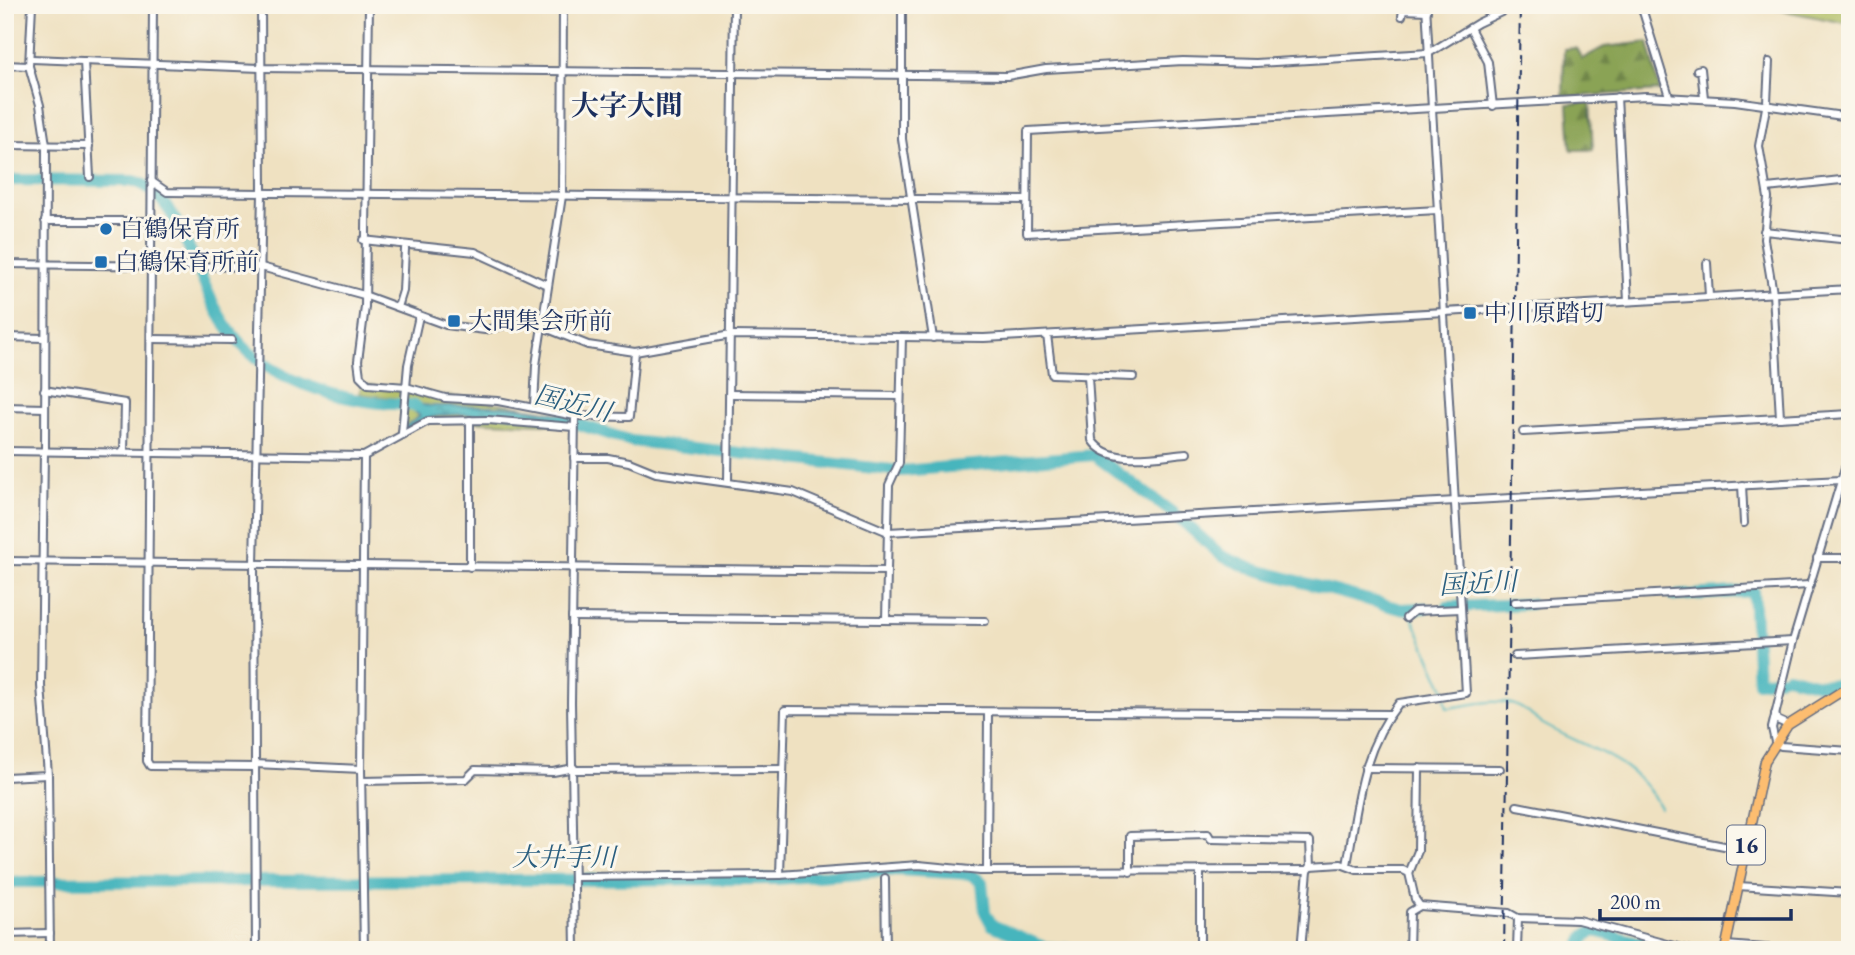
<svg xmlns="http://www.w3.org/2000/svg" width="1855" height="955" font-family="'EB Garamond','Noto Serif JP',serif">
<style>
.forest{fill:url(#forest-firs);stroke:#52695a;stroke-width:2}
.park{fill:#adbb5e;stroke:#64755e;stroke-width:2}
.water{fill:url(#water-ripples);stroke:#30728e;stroke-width:2}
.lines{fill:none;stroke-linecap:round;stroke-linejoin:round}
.stream{stroke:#46b5bd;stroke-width:2}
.river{stroke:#46b5bd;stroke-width:12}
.minor-casing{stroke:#656d81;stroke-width:10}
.major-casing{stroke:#656d81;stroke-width:11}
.minor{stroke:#fff;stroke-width:6}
.major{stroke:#fcbd6f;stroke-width:8}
.rail{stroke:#1b2f5e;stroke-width:2;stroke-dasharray:10 5;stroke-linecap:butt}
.poi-dot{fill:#1f6fb2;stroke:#fbf7ec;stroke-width:2.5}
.labels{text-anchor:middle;stroke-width:6;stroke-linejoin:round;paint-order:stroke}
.shield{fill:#fbf7ec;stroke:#5e6b89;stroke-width:2}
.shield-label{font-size:23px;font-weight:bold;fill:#1b2f5e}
.poi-label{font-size:24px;fill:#1b2f5e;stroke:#fbf7ec;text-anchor:start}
.water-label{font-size:26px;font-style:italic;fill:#2a5e7f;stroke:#fbf7ec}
.quarter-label{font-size:28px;font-weight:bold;fill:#1b2f5e;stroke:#fbf7ec}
</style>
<defs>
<pattern id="forest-firs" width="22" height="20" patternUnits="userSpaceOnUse" patternTransform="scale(1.75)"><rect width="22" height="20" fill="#8aa355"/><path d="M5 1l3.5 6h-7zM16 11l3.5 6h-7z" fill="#70854a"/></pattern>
<pattern id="water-ripples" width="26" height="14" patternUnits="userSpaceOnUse" patternTransform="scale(1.75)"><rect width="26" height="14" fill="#46b5bd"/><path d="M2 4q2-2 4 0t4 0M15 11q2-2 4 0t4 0" fill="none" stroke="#3a949d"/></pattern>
</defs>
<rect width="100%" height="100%" fill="#fbf7ec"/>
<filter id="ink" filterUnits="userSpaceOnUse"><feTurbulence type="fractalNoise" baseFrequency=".0143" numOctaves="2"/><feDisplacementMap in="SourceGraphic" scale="14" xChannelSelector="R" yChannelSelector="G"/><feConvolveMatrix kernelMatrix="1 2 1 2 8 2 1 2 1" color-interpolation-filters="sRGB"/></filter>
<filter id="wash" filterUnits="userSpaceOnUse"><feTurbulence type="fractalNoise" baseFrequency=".00686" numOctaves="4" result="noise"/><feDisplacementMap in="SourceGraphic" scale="28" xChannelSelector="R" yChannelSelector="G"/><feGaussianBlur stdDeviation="1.57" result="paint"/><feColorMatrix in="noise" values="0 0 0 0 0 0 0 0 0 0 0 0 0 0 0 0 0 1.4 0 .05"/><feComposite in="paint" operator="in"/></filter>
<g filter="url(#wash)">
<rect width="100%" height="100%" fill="#efe1c1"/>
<g class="forest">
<polygon points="1648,42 1660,91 1563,97 1564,49 1576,48 1582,59 1604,47"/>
<polygon points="1590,102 1593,150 1571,150 1568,104"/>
</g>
<g class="park">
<polygon points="1755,5 1850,5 1850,24"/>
<polygon points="362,384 519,406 573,420 572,425 427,420 404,430 406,400 359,394"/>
</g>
<path class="water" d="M 406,402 C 415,403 424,406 433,406 C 469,406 541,402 573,420 L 569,424 C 539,418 456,409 429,418 C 420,420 412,426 404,430 L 403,428 L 420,416 L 406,405 Z"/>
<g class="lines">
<g class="stream">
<polyline points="1412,617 1445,692"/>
<path d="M 1445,698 L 1447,708 C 1468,706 1490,698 1512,704 C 1524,707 1533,718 1543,724 C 1587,749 1636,758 1660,808"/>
</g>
<g class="river">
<path d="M 5,180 L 133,181 C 175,189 196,272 215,307 C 226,328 243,349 263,363 C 293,384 338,398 373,402 C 388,404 402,404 416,406"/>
<polyline points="562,419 631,441 901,471 1094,455 1173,513"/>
<polyline points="1179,518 1222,556 1250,568 1401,609 1425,608"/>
<polyline points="1674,596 1753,591 1756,640"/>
<polyline points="1447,607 1530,604"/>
<polyline points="1756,645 1758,682 1779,678"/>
<path d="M 1787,676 C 1807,680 1830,691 1850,680"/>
<polyline points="5,882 775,879 898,870 970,874 982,882 985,912 992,925 1044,947 1081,950"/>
<polyline points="1579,950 1586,935 1595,931 1669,950"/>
</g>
</g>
</g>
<g filter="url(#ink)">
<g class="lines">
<defs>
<g id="minor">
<polyline points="32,5 29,66 40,105 46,145 45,451"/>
<polyline points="153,5 147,761 150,766 255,767"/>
<polyline points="369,5 365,307 358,361 360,376 368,384 406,387 445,398 498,401 575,416 571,703 575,950"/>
<polyline points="902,5 902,139 933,338"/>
<polyline points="1641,5 1669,96"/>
<polyline points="1402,16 1403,10 1427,11"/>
<polyline points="1470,28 1488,62 1493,106"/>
<polyline points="32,59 260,68 1007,76 1046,69 1183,61 1256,63 1429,53 1478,23 1516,5"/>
<polyline points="84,61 90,177"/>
<polyline points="1769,62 1767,102 1759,146 1768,198 1764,239 1773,293 1780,418"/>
<polyline points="5,65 29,66"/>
<polyline points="1697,70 1701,69 1704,98"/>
<polyline points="1617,97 1628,301"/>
<polyline points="5,145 89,146"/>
<polyline points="151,181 167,192 1027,200"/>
<polyline points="1767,188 1850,179"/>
<polyline points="1438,210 1027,233 1028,131 1646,96 1735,101 1850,117"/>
<polyline points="45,221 151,221"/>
<polyline points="1764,231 1850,240"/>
<polyline points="363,240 475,252 547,285"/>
<polyline points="1707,263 1709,296"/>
<polyline points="5,264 261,267 364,295 446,325 485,330 514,323 533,323 588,345 635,352 731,335 984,338 1850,289"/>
<polyline points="398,307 403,291 405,249"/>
<polyline points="1047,335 1052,374 1133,377"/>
<polyline points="5,337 44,338"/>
<polyline points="152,339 232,340"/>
<path d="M 1088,376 L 1092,440 C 1109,467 1159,455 1187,453"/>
<polyline points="44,390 125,403 124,452"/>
<polyline points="730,394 900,396"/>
<polyline points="534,406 536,365 562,196 563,5"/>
<polyline points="5,407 45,408"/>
<polyline points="575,416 629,417 635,352"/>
<polyline points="470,420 470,567"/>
<polyline points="1523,432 1850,414"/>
<polyline points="402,433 408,365 419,316"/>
<polyline points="5,451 364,456 428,421 488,420 574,427"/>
<polyline points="44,451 41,686 48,775 50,950"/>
<polyline points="1850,451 1793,641 1772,728 1775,742 1781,746 1850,751"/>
<polyline points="364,456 361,769 364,950"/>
<polyline points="574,458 608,458 629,462 656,473 793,492 888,532 1841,480"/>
<polyline points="728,482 734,5"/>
<polyline points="1742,485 1744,523"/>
<polyline points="1817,558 1850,558"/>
<polyline points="5,561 887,571 889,485 899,463 902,337"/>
<polyline points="1515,602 1809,585"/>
<polyline points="572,617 985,621"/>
<polyline points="1406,618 1414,611 1461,609"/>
<polyline points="886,620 887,571"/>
<polyline points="1515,656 1793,641"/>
<polyline points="1775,714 1777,720 1788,725"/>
<polyline points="255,764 361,769"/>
<polyline points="1365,768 1500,769"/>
<polyline points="574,770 783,769"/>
<polyline points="5,777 48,775"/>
<polyline points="362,781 466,779 475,770 553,772 574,768"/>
<polyline points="1517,806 1745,850"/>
<path d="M 1347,865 C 1358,806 1360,752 1399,703 L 1466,693 L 1426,5"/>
<polyline points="1311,866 1341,864 1357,870 1403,870 1409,873 1415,899 1420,906 1509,913 1518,918 1578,920 1690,950"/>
<polyline points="987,870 988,712"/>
<polyline points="1130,872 1130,836 1208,834 1211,839 1310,841 1311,866 1308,870 1301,950"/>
<polyline points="1409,873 1418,851 1419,768"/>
<polyline points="780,875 785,710 1390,714"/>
<polyline points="576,877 780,875 919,865 980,871 1308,870"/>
<polyline points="885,878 886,950"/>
<polyline points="1738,886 1850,893"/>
<polyline points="5,934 50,933"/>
<polyline points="1726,945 1791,950"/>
<polyline points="256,950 254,564 262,193 261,5"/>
<polyline points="1200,950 1200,870"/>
<polyline points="1409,950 1410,912 1420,906"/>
<polyline points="1517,950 1518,918"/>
</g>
<polyline id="major" points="1725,950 1765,761 1788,725 1850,686"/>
</defs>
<use href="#minor" class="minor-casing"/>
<use href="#major" class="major-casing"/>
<use href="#minor" class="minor"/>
<use href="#major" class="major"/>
<polyline class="rail" points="1504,950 1520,5"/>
</g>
</g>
<g class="poi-dot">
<circle cx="106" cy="229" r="7"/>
<rect x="94" y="255" width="14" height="14" rx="3.5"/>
<rect x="1463" y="306" width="14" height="14" rx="3.5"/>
<rect x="447" y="314" width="14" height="14" rx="3.5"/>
</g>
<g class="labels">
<rect class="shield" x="1727" y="825.5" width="38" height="39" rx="5"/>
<g class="shield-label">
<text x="1746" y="853">16</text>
</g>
<g class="poi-label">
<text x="120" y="237">白鶴保育所</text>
<text x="115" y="270">白鶴保育所前</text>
<text x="1484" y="321">中川原踏切</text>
<text x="468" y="329">大間集会所前</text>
</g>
<g class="water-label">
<text transform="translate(573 403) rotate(14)" y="9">国近川</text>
<text transform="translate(1478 583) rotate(-3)" y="9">国近川</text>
<text x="564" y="866">大井手川</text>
</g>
<g class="quarter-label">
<text x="627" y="115">大字大間</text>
</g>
</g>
<rect width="1855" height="955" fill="none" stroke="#fbf7ec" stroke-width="28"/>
<path d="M1600 909v10h191v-10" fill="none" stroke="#1b2f5e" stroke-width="3.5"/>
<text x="1610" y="909" font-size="21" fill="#1b2f5e" stroke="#fbf7ec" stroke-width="5" paint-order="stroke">200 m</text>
</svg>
